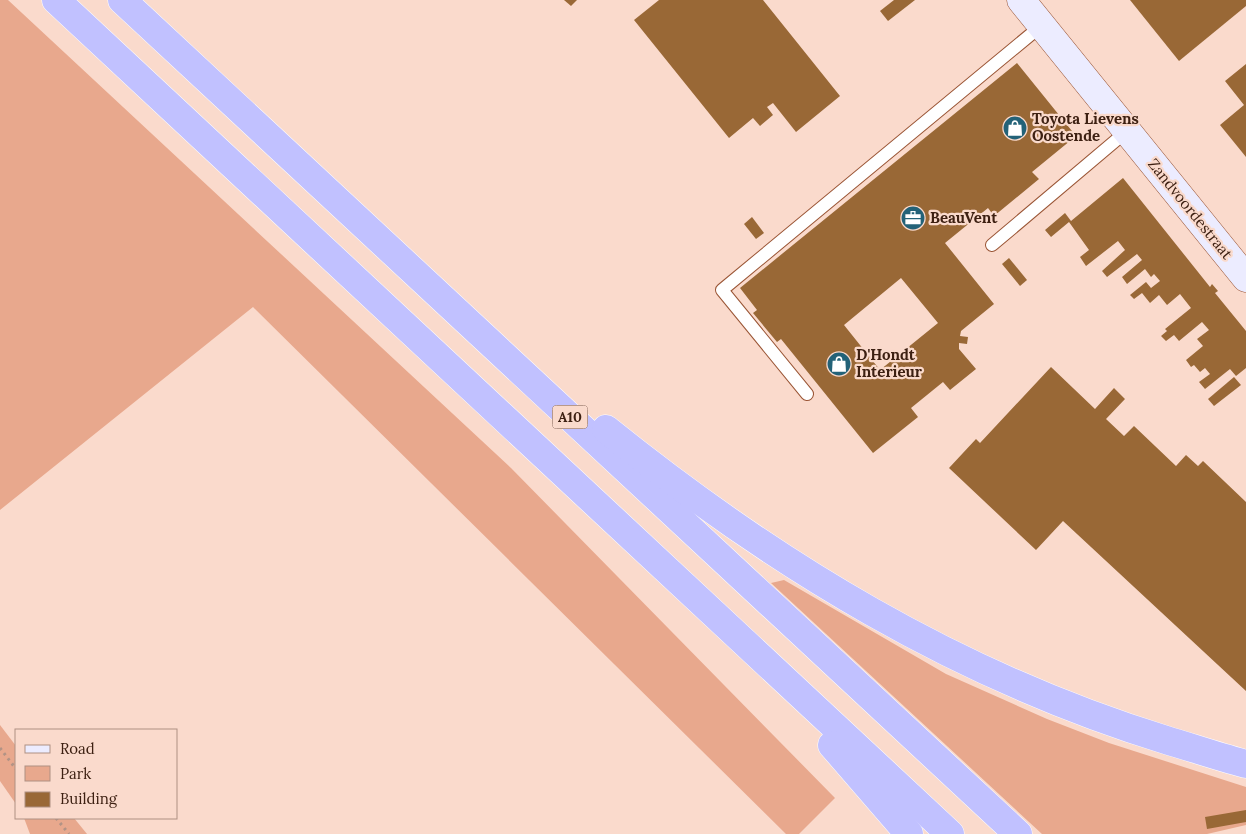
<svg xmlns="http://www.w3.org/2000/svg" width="1246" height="834" font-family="Lora,serif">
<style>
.green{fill:#e8a88d}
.building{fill:#996836;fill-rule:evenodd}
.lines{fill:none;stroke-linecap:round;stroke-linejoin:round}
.lane-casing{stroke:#9a5535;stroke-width:14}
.secondary-casing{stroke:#9a5535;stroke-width:29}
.highway-casing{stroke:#fff;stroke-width:29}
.path{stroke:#b29385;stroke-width:3;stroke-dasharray:2.5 4;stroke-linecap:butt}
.lane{stroke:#fff;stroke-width:12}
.secondary{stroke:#ececff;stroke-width:28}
.highway{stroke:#c1c1ff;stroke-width:28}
.labels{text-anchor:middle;stroke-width:4.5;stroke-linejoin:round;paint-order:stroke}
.shield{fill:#fadacc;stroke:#76584a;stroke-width:1}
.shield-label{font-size:14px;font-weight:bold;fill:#3d2012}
.poi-label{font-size:15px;font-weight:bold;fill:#3d2012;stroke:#fadacc;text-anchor:start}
.street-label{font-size:15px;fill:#3d2012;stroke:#fadacc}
</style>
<rect width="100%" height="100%" fill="#fadacc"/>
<g class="green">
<polygon points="0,0 8,0 511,468 835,798 799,834 786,834 253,307 0,510"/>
<polygon points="784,580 946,674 1047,719 1109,743 1246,787 1246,825 1207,834 1042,834 771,583"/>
<polygon points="0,725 16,746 16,804 0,781"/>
<polygon points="24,818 74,818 87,834 30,834"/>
</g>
<g class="building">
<polygon points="564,0 577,0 571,6"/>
<polygon points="659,0 763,0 840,96 796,132 773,103 767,107 773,115 760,126 753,118 729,138 634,20"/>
<polygon points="894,0 915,0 888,21 880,11"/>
<polygon points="1130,0 1246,0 1246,6 1179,61"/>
<path d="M 1017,63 L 1076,136 L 1032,172 L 1039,179 L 994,216 L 988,208 L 945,243 L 994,304 L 961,331 L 960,336 L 968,337 L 967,344 L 959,343 L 959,349 L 976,369 L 950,390 L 943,382 L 911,408 L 918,417 L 873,453 L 781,339 L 777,342 L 753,313 L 757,310 L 740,288 ZM 901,278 L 938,323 L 880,370 L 844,325 Z"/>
<polygon points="1246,64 1246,157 1220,125 1244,105 1225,81"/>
<polygon points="1123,178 1210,287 1212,284 1218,291 1215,293 1246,331 1246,368 1236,376 1230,369 1205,389 1199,382 1210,374 1205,368 1200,372 1194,365 1191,367 1186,360 1203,346 1197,339 1209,330 1202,322 1179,341 1174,335 1166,341 1161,336 1167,331 1165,329 1191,308 1180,294 1167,305 1159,295 1150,303 1142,293 1134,299 1130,295 1146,282 1151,288 1160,281 1154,274 1151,277 1145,269 1127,284 1122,277 1142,260 1137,254 1107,277 1102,271 1125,250 1118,241 1086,266 1080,257 1089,250 1069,222 1051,237 1045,230 1065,213 1071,221"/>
<polygon points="752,217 764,233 756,239 744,224"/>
<polygon points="1009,258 1027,280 1020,286 1002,264"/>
<polygon points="1051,367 1095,409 1114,388 1125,399 1106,419 1124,436 1134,426 1176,466 1186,455 1198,466 1203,461 1246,502 1246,691 1063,521 1036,550 949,468 976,439 980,443"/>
<polygon points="1234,377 1241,385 1214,406 1208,399"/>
<polygon points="1246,810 1246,822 1207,829 1205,817"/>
</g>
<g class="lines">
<defs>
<g id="lane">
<polyline points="992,245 1127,131"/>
<polyline points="807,394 722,290 1041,26"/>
</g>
<polyline id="secondary" points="1021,0 1246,278"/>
<g id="highway">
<polyline points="56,0 950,834"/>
<polyline points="122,0 1018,834"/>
<path d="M 606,429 C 775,565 958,676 1166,740 C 1193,748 1219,757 1246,764"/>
<polyline points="832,745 909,834"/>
</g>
</defs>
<use href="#lane" class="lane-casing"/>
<use href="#secondary" class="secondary-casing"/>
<use href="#highway" class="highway-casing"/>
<g class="path">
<polyline points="0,748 16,769"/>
<polyline points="56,818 69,834"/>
</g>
<use href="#lane" class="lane"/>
<use href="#secondary" class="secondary"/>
<use href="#highway" class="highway"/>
</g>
<defs>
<symbol id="shop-disc" viewBox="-11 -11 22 22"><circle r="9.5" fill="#236278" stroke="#fadacc"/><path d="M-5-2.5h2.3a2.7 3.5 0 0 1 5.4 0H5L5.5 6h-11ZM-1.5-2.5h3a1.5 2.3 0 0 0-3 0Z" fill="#fff"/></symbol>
<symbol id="office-disc" viewBox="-11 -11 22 22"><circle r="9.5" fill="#236278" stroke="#fadacc"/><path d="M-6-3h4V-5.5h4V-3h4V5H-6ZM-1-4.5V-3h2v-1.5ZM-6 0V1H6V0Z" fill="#fff"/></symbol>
</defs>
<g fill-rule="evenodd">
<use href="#shop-disc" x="1001" y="114" width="28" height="28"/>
<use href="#office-disc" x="899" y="204" width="28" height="28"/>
<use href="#shop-disc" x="825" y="350" width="28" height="28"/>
</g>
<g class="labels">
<rect class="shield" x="552.5" y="405.5" width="35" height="23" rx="4"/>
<g class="shield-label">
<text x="570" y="422">A10</text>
</g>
<g class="poi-label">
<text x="1032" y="124">Toyota Lievens<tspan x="1032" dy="17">Oostende</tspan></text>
<text x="930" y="223">BeauVent</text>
<text x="856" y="360">D'Hondt<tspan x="856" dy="17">Interieur</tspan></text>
</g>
<g class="street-label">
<text transform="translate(1190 209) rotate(51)" y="5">Zandvoordestraat</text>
</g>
</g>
<rect x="15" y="729" width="162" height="90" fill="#fadacc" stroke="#ae9082"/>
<rect x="25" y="745" width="25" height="8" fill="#ececff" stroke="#ae9082"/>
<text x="60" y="754" font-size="15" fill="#3d2012">Road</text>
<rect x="25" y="766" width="25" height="15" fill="#e8a88d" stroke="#ae9082"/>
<text x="60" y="779" font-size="15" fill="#3d2012">Park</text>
<rect x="25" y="792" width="25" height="15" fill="#996836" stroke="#ae9082"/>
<text x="60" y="804" font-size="15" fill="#3d2012">Building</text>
</svg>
